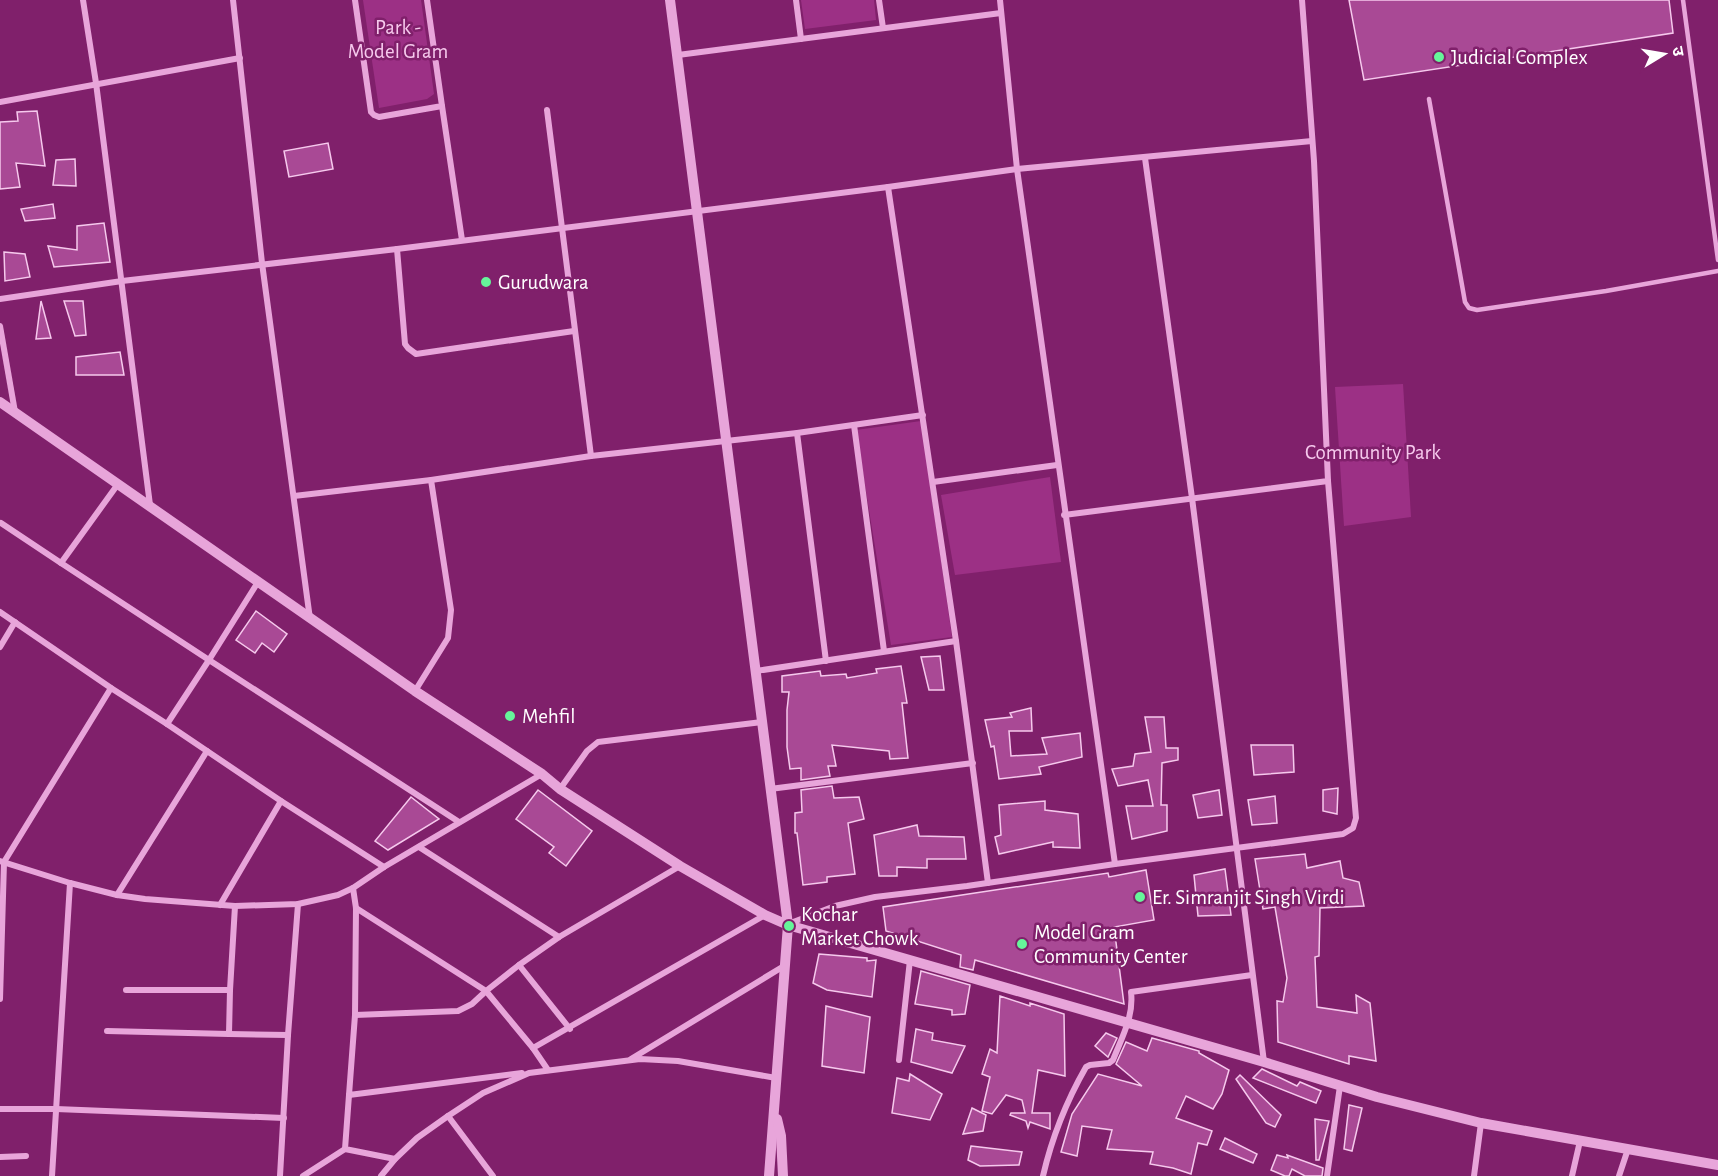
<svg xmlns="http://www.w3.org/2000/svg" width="1718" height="1176" font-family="'Alegreya Sans','Noto Sans Devanagari',sans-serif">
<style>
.green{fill:#9c3085}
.building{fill:#a94995;stroke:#f6c9ed;stroke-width:1.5}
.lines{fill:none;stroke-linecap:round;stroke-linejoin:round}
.service{stroke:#e8a5da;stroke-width:4.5}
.minor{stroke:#e8a5da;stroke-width:6}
.tertiary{stroke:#e8a5da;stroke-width:10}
.poi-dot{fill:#66f59a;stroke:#80206b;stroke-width:2}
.labels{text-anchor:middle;stroke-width:5;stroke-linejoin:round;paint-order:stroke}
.park-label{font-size:21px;fill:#f6c9ed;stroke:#80206b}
.poi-label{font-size:21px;fill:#fff;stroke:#80206b;text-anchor:start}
</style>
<rect width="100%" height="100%" fill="#80206b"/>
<g class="green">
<polygon points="363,0 421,0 434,94 427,99 379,108"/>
<polygon points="801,0 874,0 876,20 805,29"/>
<polygon points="1403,384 1411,517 1344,526 1335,387"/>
<polygon points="921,421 952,637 891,645 856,430"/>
<polygon points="1050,477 1061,562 955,575 941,495"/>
</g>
<g class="building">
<polygon points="1349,0 1669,0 1673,33 1364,80"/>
<polygon points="37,111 45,166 16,163 20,187 0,189 0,122 18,121 17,112"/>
<polygon points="328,143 333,169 289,177 284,151"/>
<polygon points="75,159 76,186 53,185 56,160"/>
<polygon points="53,204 55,218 25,221 21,209"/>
<polygon points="104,223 110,262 54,267 48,246 77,250 77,226"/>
<polygon points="4,252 25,254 30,277 5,281"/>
<polygon points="41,301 51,338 36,339"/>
<polygon points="64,301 83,301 86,335 75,336"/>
<polygon points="120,352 124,375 76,375 76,357"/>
<polygon points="256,611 287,634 274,652 262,643 255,653 236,640"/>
<polygon points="940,656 944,690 929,690 921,657"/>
<polygon points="901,666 907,703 902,703 908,758 890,759 889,751 832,745 836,766 828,766 830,776 801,780 801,768 790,769 787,747 787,710 789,692 782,692 782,676 820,671 821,676 846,674 847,678 877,673 876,669"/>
<polygon points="1031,708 1032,731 1009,731 1011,756 1047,754 1042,738 1080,733 1082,757 1039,767 1041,774 999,779 994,746 991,747 985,720 1012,717 1010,713"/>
<polygon points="1145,717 1164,717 1166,748 1178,748 1178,760 1162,763 1161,805 1167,805 1167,831 1132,839 1126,806 1153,806 1148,780 1118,786 1112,769 1133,766 1135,754 1151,752"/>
<polygon points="1251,745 1293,745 1294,772 1254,775"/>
<polygon points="832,786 834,798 859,797 864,819 848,823 855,874 827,877 827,882 803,885 797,833 795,833 795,813 802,812 801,790"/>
<polygon points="1338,788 1337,814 1323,811 1323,790"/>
<polygon points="538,790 592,831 566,866 549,853 554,847 516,819"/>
<polygon points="1219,790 1222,815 1198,818 1193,795"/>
<polygon points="1275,796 1277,823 1252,825 1248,800"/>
<polygon points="411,797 439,819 388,850 375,841"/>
<polygon points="1045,801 1045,810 1078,814 1080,848 1053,847 1053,842 999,854 995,837 1001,835 999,805"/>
<polygon points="917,825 919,836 964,837 966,859 927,859 927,868 897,867 897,876 879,876 874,835"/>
<polygon points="1305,854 1307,868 1340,861 1343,878 1359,882 1364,906 1320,908 1319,956 1315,957 1317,1007 1357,1013 1356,995 1370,1003 1376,1061 1349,1056 1349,1064 1278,1042 1277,1001 1283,1002 1287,978 1275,907 1263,909 1255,859"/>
<polygon points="1225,869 1231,915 1198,916 1194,875"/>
<polygon points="1146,870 1154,920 1114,927 1124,1004 975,960 973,970 960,967 961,955 886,931 883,907 1108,873 1109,877"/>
<polygon points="819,954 867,958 867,961 876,960 872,997 827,990 813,983"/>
<polygon points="921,971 970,985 965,1014 952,1015 952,1010 915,1004"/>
<polygon points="1000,996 1030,1006 1030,1003 1064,1014 1065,1076 1038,1070 1032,1113 1050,1113 1050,1129 1030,1122 1028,1128 1026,1121 1010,1115 1011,1113 1025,1113 1022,1100 1006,1095 992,1114 982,1111 990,1077 982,1074 990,1049 997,1053"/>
<polygon points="826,1006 870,1017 864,1073 822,1066"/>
<polygon points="916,1029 933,1033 932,1040 965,1046 952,1073 911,1062"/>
<polygon points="1106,1033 1117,1038 1108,1057 1095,1046"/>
<polygon points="1152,1038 1199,1051 1199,1053 1229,1070 1222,1094 1213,1109 1186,1096 1176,1118 1212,1131 1207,1145 1198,1143 1191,1174 1173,1168 1150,1164 1153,1152 1107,1149 1112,1130 1082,1126 1077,1156 1061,1152 1072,1114 1098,1074 1142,1086 1116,1064 1126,1042 1147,1051"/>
<polygon points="1262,1069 1297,1086 1300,1082 1321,1091 1316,1103 1253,1078"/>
<polygon points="910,1074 942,1094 930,1120 892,1113 897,1078 909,1081"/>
<polygon points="1240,1075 1281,1115 1275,1127 1266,1123 1236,1079"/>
<polygon points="1349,1105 1362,1108 1352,1151 1344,1149"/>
<polygon points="972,1108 986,1115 983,1131 963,1134"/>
<polygon points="1315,1119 1329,1121 1319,1160 1316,1160"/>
<polygon points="1225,1138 1257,1154 1253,1163 1220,1149"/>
<polygon points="971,1146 1022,1152 1019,1165 980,1166 968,1160"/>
<polygon points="1277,1155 1288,1158 1287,1155 1323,1168 1322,1176 1305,1176 1292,1169 1289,1176 1285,1176 1271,1170"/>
</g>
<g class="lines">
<g class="service">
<polyline points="1683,0 1718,260"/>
<polyline points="1429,99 1465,302 1469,308 1477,310 1606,291 1718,271"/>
</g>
<g class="minor">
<polyline points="83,0 96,83 150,505"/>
<polyline points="233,0 262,263 310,619"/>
<polyline points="355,0 371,112 374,115 379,117 442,106 427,0"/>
<polyline points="796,0 801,39"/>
<polyline points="879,0 883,28"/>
<polyline points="1000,0 1017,169 1115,864"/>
<polyline points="678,55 1001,13"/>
<polyline points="0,102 240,58"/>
<polyline points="442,106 462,240"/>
<polyline points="547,110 591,456"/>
<polyline points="1145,158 1192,498 1264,1062"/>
<polyline points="888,187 956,641 988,883"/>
<polyline points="397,249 405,344 408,348 416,354 574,331"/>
<polyline points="0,299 122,281 397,249 888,187 1017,169 1312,141"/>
<polyline points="0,326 15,412"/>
<polyline points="854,425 884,651"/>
<polyline points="797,433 826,661"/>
<polyline points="933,482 1057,465"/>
<polyline points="118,484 61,563 209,660 258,582"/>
<polyline points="294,496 431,480 591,456 797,433 923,415"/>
<polyline points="1064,515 1328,481 1314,161 1302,0"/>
<polyline points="1,523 61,563"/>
<polyline points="0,612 111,688 167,724 209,660 459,822"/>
<polyline points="0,647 15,622"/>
<polyline points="756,671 956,641"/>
<polyline points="415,691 448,638 451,610 431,480"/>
<polyline points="167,724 281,801 384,867"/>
<polyline points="560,789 587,751 598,742 762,722"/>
<polyline points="770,789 973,763"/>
<polyline points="419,847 559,937"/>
<polyline points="0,861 70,883 117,895 145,899 235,906 298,904 338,895 353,888 384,867 542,774"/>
<polyline points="353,888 356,908 355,1015 349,1095 522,1073"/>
<polyline points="117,895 207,751"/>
<polyline points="220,905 281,801"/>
<polyline points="356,908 486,991 519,965"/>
<polyline points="788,924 835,906 875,897 967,886 1115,864 1343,834 1353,828 1356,818 1328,481"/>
<polyline points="126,990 230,990 235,906"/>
<polyline points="0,999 4,862 111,688"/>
<polyline points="355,1015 458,1011 472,1004 486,991 533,1048"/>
<polyline points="570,1029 519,965 559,937 680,866"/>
<polyline points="107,1031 229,1034 230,990"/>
<polyline points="229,1034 288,1035"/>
<polyline points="631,1059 784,966"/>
<polyline points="899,1060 910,960"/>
<polyline points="548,1070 533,1048 765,915"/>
<polyline points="349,1095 345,1149 395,1159"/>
<polyline points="0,1109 56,1109 284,1118"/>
<polyline points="448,1116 493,1176"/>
<polyline points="0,1157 26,1156"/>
<polyline points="52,1176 70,883"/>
<polyline points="280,1176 288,1035 298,904"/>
<polyline points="303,1176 345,1149"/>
<polyline points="381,1176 395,1159 417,1138 448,1116 483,1093 529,1073 640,1059 678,1061 776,1078"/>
<path d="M 1043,1176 C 1052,1137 1066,1102 1086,1067 L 1090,1065 L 1109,1063 L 1113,1060 C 1122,1037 1134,1016 1131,992 L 1252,975"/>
<polyline points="1327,1176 1340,1086"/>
<polyline points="1474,1176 1481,1123"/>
<polyline points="1572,1176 1580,1141"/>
<polyline points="1619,1176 1628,1149"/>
</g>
<g class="tertiary">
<polyline points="670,0 788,925 769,1176"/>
<polyline points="0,402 415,691 542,774 560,789 680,866 765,915 788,925 1264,1062 1377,1097 1481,1123 1718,1165"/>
<polyline points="777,1119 781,1136 783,1176"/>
</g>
</g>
<g class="poi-dot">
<circle cx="1439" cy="57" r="6"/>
<circle cx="486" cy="282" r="6"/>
<circle cx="510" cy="716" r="6"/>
<circle cx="1140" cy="897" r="6"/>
<circle cx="789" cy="926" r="6"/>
<circle cx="1022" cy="944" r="6"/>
</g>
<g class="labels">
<g class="park-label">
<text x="398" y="34">Park -<tspan x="398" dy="24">Model Gram</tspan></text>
<text x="1373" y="459">Community Park</text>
</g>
<g class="poi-label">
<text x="1451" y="64">Judicial Complex</text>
<text x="498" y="289">Gurudwara</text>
<text x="522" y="723">Mehfil</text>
<text x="1152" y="904">Er. Simranjit Singh Virdi</text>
<text x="801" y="921">Kochar<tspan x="801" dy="24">Market Chowk</tspan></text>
<text x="1034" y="939">Model Gram<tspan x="1034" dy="24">Community Center</tspan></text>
</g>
</g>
<g transform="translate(1664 54) rotate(79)" stroke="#80206b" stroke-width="4.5" paint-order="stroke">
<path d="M0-4.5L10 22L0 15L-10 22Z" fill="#ffffff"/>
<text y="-9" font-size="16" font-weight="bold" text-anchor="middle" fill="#ffffff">उ</text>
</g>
</svg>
